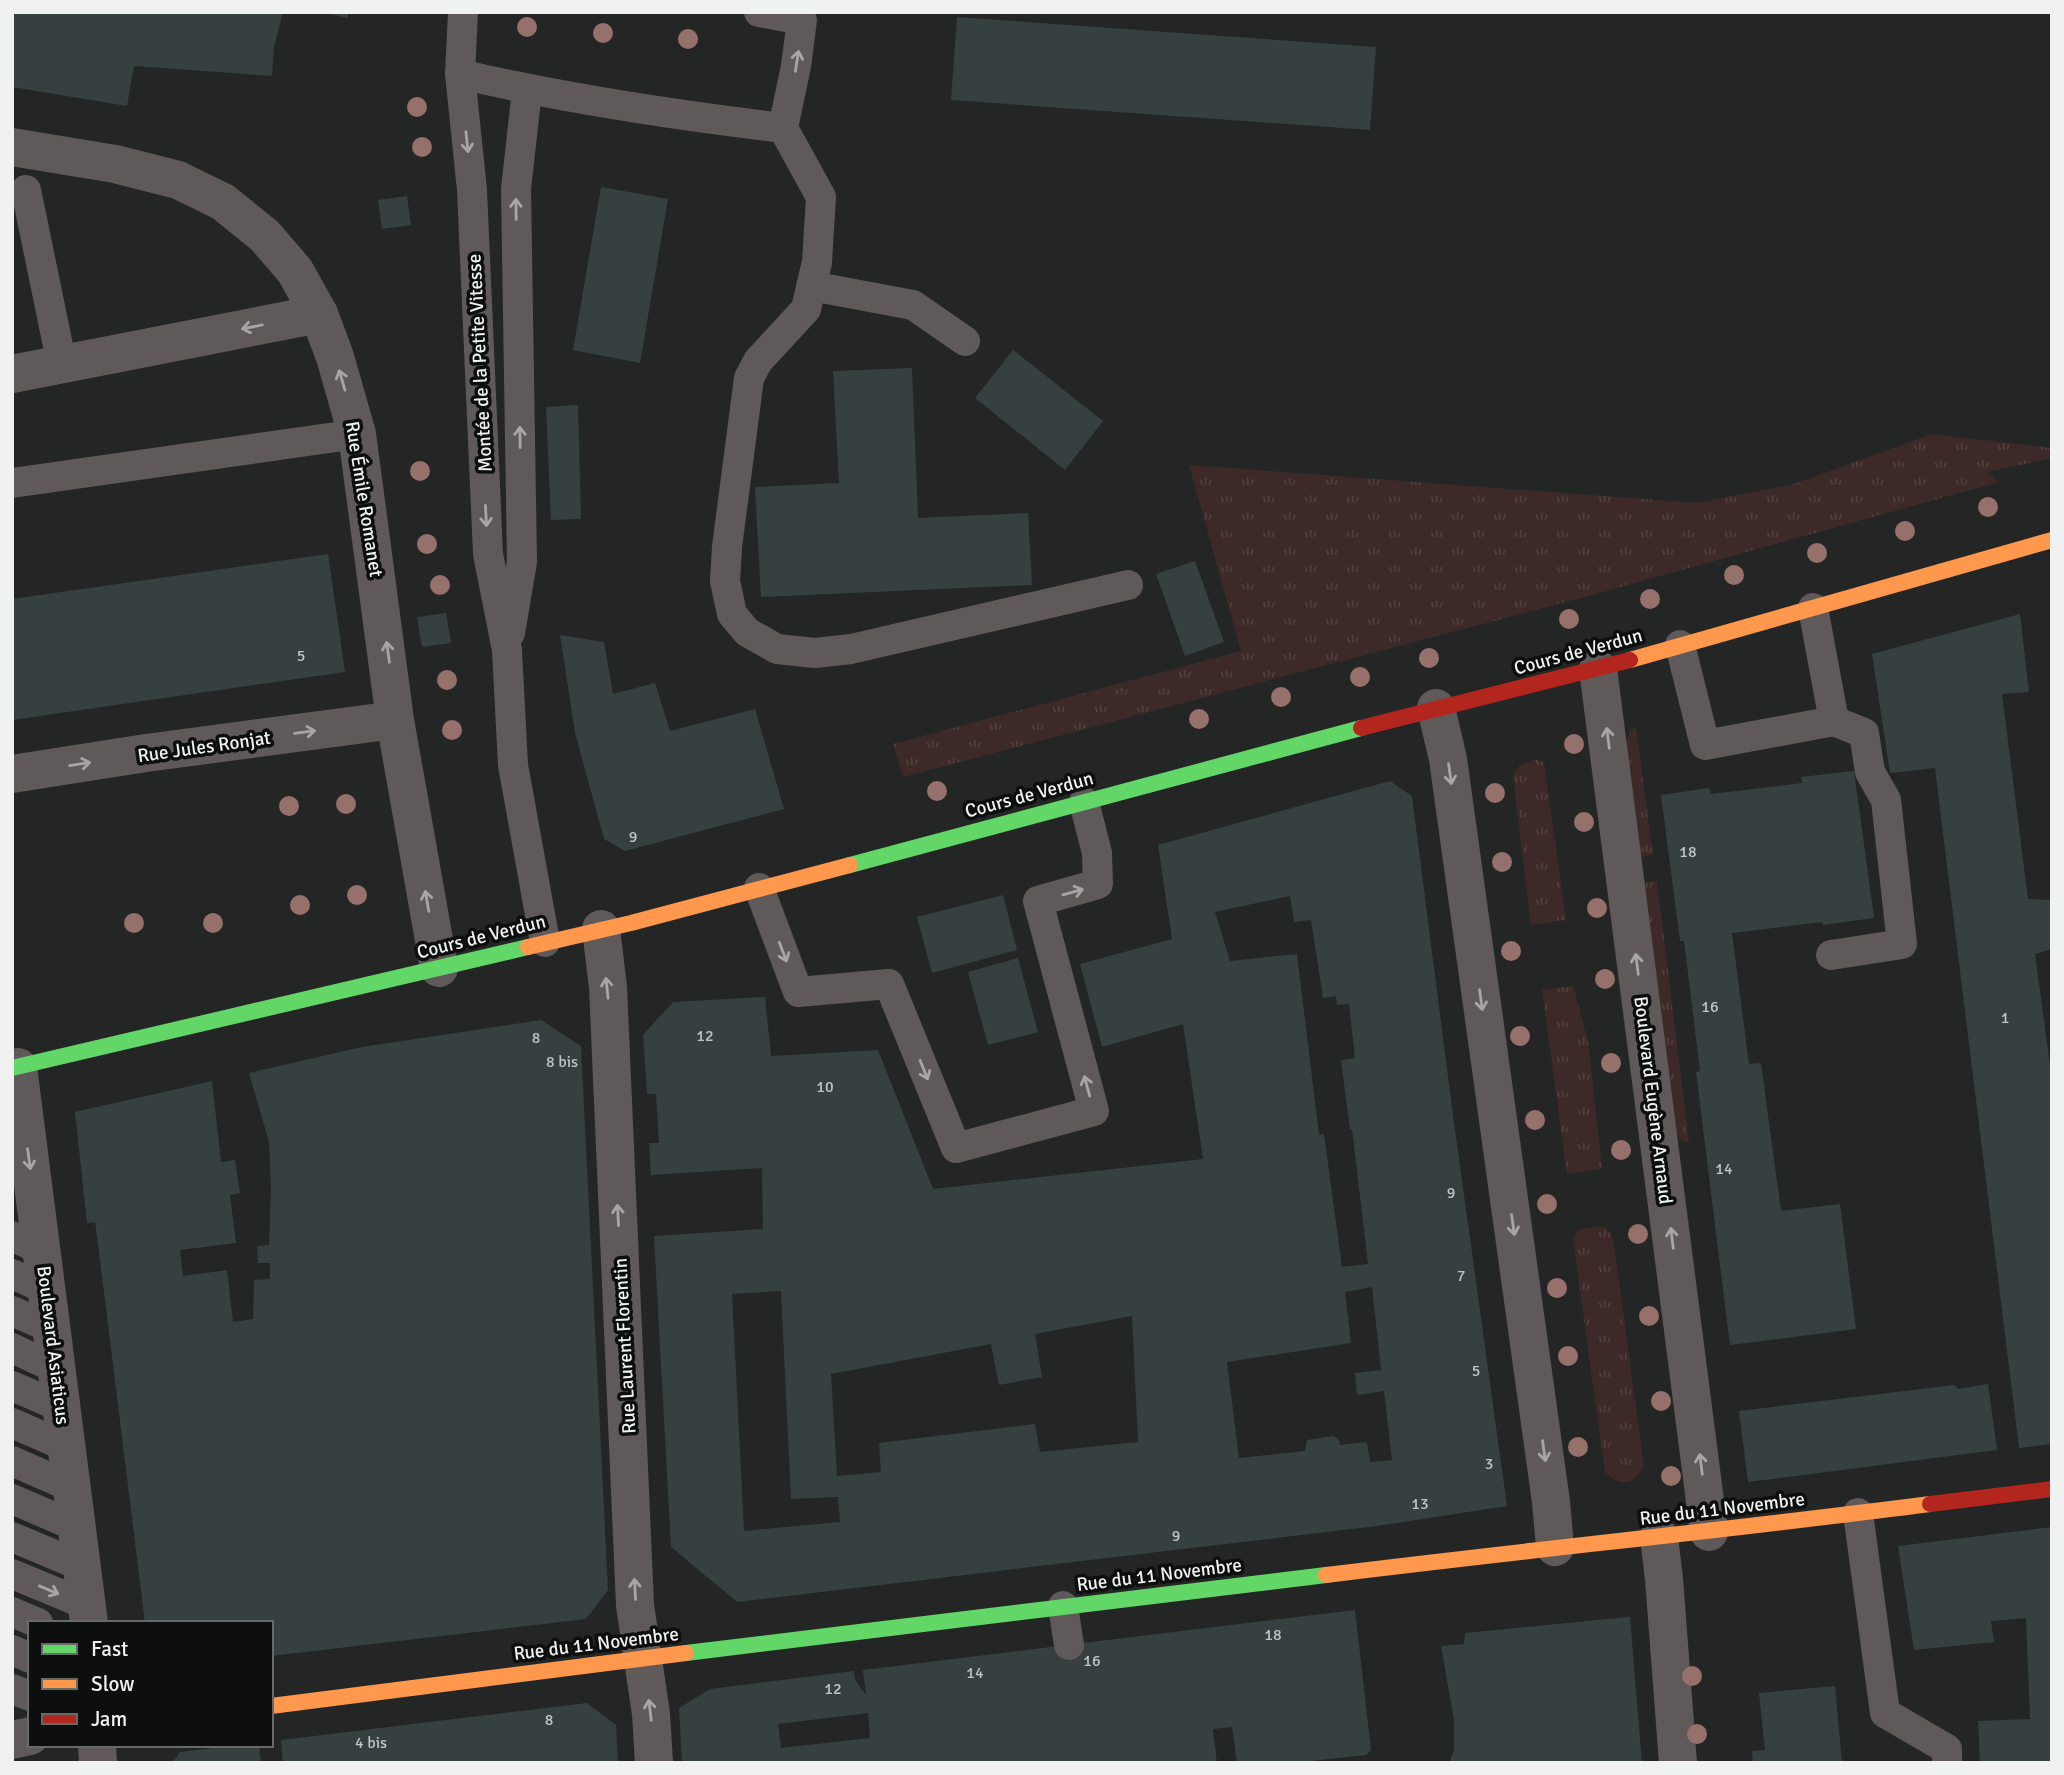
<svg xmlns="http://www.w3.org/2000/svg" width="2064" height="1775" font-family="Signika,sans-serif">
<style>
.grass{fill:url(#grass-tufts)}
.building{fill:#364040;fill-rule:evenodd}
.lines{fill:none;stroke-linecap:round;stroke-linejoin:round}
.lane{stroke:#5f5a59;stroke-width:30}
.street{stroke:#5f5a59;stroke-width:38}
.fast{stroke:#63d668;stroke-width:16}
.slow{stroke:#ff974d;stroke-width:16}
.jam{stroke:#b3261e;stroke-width:16}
.tree{fill:#96716b}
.oneway{stroke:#a7a6a5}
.labels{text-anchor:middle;stroke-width:7;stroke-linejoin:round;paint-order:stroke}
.number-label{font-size:16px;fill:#c1c6c5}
.street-label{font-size:19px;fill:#eff2f1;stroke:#0d0f0f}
</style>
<defs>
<pattern id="grass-tufts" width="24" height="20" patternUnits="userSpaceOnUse" patternTransform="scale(1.75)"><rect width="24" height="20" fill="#3d2a28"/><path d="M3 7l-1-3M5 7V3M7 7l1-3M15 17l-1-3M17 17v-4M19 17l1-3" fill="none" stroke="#503f3d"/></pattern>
</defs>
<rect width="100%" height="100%" fill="#242525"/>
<g class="grass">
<polygon points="1932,434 2052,448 2052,458 1987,472 1999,482 1581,598 903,777 893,744 1241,651 1189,465 1697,503 1794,484"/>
<polygon points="1636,728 1653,855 1640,857 1625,747 1630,730"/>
<polygon points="1535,759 1544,762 1566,920 1531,925 1513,775 1520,765"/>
<polygon points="1657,881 1689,1143 1681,1140 1675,1130 1643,883"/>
<polygon points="1573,986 1588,1041 1602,1169 1567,1174 1542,990"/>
<path d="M 1605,1226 L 1613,1237 L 1644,1467 C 1631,1486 1622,1487 1605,1472 L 1573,1239 L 1579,1229 Z"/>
</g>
<g class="building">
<polygon points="12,12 283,12 274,47 272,76 134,66 127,106 12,87"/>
<polygon points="322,12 348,12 348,18"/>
<polygon points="957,17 1376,47 1370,130 951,100"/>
<polygon points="601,187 668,199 640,363 573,350"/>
<polygon points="407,196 411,225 382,229 378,200"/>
<polygon points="1013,350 1103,421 1065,470 975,398"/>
<polygon points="912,368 918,518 1028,513 1032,585 761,597 755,487 839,483 833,371"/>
<polygon points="578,405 581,519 551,520 546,407"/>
<polygon points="328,554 345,672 12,720 12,599"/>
<polygon points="1195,561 1224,642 1185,656 1156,574"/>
<polygon points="446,613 451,643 422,647 417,617"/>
<polygon points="2020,614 2029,692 2002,694 2028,899 2052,900 2052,949 2035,954 2052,1080 2052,1444 2019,1448 1935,768 1890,773 1872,654"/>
<polygon points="560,635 604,642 613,694 655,683 670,731 755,709 784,809 625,851 604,839 575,733"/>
<polygon points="1854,771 1874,918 1823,925 1822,922 1732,933 1749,1064 1761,1063 1781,1211 1840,1204 1856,1329 1730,1345 1696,1072 1700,1071 1684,941 1680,941 1661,795 1709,788 1711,794 1802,783 1801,777"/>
<path d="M 1390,781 L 1412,796 L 1452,1108 L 1507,1506 L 1377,1526 L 737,1602 L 671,1547 L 654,1236 L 763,1229 L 762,1168 L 651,1175 L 649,1143 L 659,1143 L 656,1094 L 647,1094 L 643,1035 L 673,1002 L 765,997 L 771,1056 L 878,1050 L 933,1189 L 1203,1159 L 1183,1024 L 1102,1047 L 1080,964 L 1172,939 L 1158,845 ZM 1290,896 L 1294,922 L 1311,920 L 1323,998 L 1336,996 L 1337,1005 L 1349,1004 L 1355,1058 L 1341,1060 L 1350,1129 L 1352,1129 L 1368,1264 L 1342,1267 L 1324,1134 L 1319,1135 L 1297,954 L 1230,961 L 1215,912 ZM 1372,1287 L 1381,1370 L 1355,1373 L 1357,1395 L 1384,1391 L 1392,1460 L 1370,1462 L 1367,1442 L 1340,1445 L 1339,1440 L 1333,1436 L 1307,1440 L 1305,1451 L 1239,1458 L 1227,1362 L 1351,1343 L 1345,1292 ZM 781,1291 L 791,1499 L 838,1497 L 840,1522 L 744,1531 L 732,1294 ZM 1132,1316 L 1138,1442 L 1040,1452 L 1035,1424 L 879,1443 L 881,1472 L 837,1476 L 831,1374 L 991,1344 L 999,1385 L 1042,1377 L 1035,1334 Z"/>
<polygon points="1003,895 1017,950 932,973 917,917"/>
<polygon points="1018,958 1038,1032 988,1045 968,972"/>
<polygon points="541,1020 581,1046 608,1590 586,1619 271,1656 271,1623 145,1623 100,1260 95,1222 87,1223 75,1112 212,1081 221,1162 235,1160 240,1193 230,1195 236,1243 180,1250 183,1276 227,1270 233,1322 253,1319 254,1280 270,1279 270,1263 258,1263 257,1246 269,1245 271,1189 269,1142 249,1073 362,1047"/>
<polygon points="1988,1384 1997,1450 1748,1482 1739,1411 1954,1385 1958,1389"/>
<polygon points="2052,1527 2052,1763 1980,1763 1978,1721 2030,1719 2026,1618 1991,1621 1994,1642 1914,1650 1898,1546"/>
<path d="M 1355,1610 L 1371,1750 L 1366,1755 L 1292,1763 L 1237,1763 L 1232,1727 L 1213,1729 L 1217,1763 L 682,1763 L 679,1708 L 710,1689 L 854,1671 L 855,1680 L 866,1695 L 863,1670 ZM 868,1713 L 870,1738 L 781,1748 L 778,1724 Z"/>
<polygon points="1628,1617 1630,1617 1642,1763 1449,1763 1454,1750 1454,1720 1441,1646 1464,1644 1465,1633"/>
<polygon points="1835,1686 1842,1763 1753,1763 1752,1751 1765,1750 1759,1693"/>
<polygon points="587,1703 616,1725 618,1763 283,1763 281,1740"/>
<polygon points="239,1745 259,1745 261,1763 172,1763 180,1752"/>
</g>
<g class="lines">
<g class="lane">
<polyline points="463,12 460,74 472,190 488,554 507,650 513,765 545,942"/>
<polyline points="759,12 802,20 796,66 783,128 821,197 817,262 806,309 758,361 749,378 727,547 725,581 732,614 747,632 777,649 815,653 851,649 1128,585"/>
<path d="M 460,74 C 566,99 675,115 783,128"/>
<polyline points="26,190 62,365"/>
<polyline points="811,286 913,305 965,341"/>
<polyline points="12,483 357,434"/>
<polyline points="1813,608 1834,721"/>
<polyline points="510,633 522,562 516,189 527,90"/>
<polyline points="1680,645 1705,745 1834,721 1864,733 1870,772 1886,800 1902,944 1831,955"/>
<polyline points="759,888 798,992 889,984 956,1148 1094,1111 1038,901 1098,884 1097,853 1084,802"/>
<polyline points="12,1236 43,1251"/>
<polyline points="12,1274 48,1290"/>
<polyline points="12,1311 53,1329"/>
<polyline points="12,1348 57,1369"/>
<polyline points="12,1386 63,1408"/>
<polyline points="12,1423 67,1447"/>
<polyline points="12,1461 71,1487"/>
<polyline points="12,1499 77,1527"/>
<polyline points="1858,1513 1885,1713 1947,1749 1947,1763"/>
<polyline points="12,1537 81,1566"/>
<polyline points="12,1574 87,1605"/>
<polyline points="1063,1606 1069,1645"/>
<polyline points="12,1612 38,1623"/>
<polyline points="12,1650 30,1658"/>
<polyline points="12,1689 30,1696"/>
</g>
<g class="street">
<polyline points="12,147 115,164 178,180 223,202 265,236 295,271 319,314 335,357 357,434 395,720 439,968"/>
<polyline points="12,374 319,314"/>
<polyline points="1598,669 1709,1532"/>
<polyline points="1436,708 1448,759 1551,1502 1555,1547"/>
<polyline points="12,774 146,753 395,720"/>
<polyline points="601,929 608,987 635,1605 651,1714 654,1763"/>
<polyline points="18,1067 89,1623"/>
<polyline points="1659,1537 1664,1579 1678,1763"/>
<polyline points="12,1740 30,1736"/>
<polyline points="97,1745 98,1763"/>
</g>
<g class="fast">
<polyline points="850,865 1361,728"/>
<polyline points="12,1068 528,947"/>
<polyline points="686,1653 1326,1575"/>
</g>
<g class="slow">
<polyline points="1630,660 2052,540"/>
<polyline points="528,947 631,923 850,865"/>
<path d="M 1326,1575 C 1527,1550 1729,1530 1930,1504"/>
<polyline points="271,1706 686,1653"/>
</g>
<g class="jam">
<polyline points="1361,728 1630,660"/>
<polyline points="1930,1504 2052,1489"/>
</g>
</g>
<g class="tree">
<circle cx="527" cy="27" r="10"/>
<circle cx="603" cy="33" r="10"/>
<circle cx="688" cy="39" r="10"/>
<circle cx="417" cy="107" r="10"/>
<circle cx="422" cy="147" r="10"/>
<circle cx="420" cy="471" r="10"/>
<circle cx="1988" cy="507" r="10"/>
<circle cx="1905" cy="531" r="10"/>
<circle cx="427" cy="544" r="10"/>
<circle cx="1817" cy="553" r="10"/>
<circle cx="1734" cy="575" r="10"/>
<circle cx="440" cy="585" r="10"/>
<circle cx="1650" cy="599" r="10"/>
<circle cx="1569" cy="619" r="10"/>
<circle cx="1429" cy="658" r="10"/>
<circle cx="1360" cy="677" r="10"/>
<circle cx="447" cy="680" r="10"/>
<circle cx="1281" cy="697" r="10"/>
<circle cx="1199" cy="719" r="10"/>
<circle cx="452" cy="730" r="10"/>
<circle cx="1574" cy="744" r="10"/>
<circle cx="937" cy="791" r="10"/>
<circle cx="1495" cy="793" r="10"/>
<circle cx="346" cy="804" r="10"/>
<circle cx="289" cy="806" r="10"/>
<circle cx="1584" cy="822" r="10"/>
<circle cx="1502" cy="862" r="10"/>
<circle cx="357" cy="895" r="10"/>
<circle cx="300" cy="905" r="10"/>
<circle cx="1597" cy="908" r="10"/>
<circle cx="134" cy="923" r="10"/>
<circle cx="213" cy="923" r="10"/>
<circle cx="1511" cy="951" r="10"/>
<circle cx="1605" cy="979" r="10"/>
<circle cx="1520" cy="1036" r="10"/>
<circle cx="1611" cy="1063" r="10"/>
<circle cx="1535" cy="1120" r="10"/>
<circle cx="1621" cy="1150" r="10"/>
<circle cx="1547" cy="1204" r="10"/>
<circle cx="1638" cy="1234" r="10"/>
<circle cx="1557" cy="1288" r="10"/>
<circle cx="1649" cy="1316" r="10"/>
<circle cx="1568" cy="1356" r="10"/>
<circle cx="1661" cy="1401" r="10"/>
<circle cx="1578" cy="1447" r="10"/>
<circle cx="1671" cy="1476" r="10"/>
<circle cx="1692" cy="1676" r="10"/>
<circle cx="1697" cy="1734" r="10"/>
</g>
<defs><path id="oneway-shaft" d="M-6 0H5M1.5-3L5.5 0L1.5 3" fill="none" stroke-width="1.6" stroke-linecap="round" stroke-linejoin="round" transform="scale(1.75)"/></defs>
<g class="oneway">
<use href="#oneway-shaft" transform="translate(797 61) rotate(-81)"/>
<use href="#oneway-shaft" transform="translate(467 142) rotate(84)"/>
<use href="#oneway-shaft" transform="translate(516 209) rotate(-91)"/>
<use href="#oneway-shaft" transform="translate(252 327) rotate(169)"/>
<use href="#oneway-shaft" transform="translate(342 380) rotate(-106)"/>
<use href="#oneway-shaft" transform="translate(520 437) rotate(-91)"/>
<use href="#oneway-shaft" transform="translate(486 516) rotate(87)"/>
<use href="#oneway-shaft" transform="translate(388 652) rotate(-98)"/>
<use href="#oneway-shaft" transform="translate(305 732) rotate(-8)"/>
<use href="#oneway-shaft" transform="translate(1608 738) rotate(-97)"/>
<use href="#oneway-shaft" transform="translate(80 764) rotate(-9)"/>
<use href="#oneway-shaft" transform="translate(1450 774) rotate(82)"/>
<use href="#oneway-shaft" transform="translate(1073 892) rotate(-16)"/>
<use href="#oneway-shaft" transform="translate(427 901) rotate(-100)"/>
<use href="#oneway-shaft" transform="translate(783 952) rotate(69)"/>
<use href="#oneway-shaft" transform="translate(1637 964) rotate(-97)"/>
<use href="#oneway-shaft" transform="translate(607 988) rotate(-96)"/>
<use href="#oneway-shaft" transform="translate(1481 1000) rotate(82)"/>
<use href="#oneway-shaft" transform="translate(924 1070) rotate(68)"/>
<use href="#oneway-shaft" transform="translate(1087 1086) rotate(-105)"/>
<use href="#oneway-shaft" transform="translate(29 1159) rotate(82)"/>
<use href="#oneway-shaft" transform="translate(618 1215) rotate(-93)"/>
<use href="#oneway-shaft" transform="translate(1513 1225) rotate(82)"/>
<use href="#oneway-shaft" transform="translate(1672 1238) rotate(-97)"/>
<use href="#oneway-shaft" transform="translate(1544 1451) rotate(82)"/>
<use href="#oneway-shaft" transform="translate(1701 1464) rotate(-97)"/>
<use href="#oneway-shaft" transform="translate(635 1589) rotate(-93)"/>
<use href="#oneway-shaft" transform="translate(49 1590) rotate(23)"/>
<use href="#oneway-shaft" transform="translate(650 1710) rotate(-97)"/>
</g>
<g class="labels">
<g class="number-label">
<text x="301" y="661">5</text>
<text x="633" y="842">9</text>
<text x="1688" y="857">18</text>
<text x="1710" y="1012">16</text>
<text x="2005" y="1023">1</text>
<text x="705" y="1041">12</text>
<text x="536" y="1043">8</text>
<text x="562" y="1067">8 bis</text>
<text x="825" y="1092">10</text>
<text x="1724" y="1174">14</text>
<text x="1451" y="1198">9</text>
<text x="1461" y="1281">7</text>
<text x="1476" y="1376">5</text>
<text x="1489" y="1469">3</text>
<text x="1420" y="1509">13</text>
<text x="1176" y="1541">9</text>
<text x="1273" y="1640">18</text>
<text x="1092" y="1666">16</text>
<text x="975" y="1678">14</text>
<text x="833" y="1694">12</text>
<text x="549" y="1725">8</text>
<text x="371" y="1748">4 bis</text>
</g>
<g class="street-label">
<text transform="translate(479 363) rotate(-93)" y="7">Montée de la Petite Vitesse</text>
<text transform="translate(365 499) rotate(81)" y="7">Rue Émile Romanet</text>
<text transform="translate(1578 651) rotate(-15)" y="7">Cours de Verdun</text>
<text transform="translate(204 746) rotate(-8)" y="7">Rue Jules Ronjat</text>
<text transform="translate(1029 794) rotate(-15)" y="7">Cours de Verdun</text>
<text transform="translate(481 936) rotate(-14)" y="7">Cours de Verdun</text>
<text transform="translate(1654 1100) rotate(83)" y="7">Boulevard Eugène Arnaud</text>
<text transform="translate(54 1345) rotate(83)" y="7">Boulevard Asiaticus</text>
<text transform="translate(624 1346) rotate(-93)" y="7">Rue Laurent Florentin</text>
<text transform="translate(1722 1508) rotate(-7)" y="7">Rue du 11 Novembre</text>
<text transform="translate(1159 1574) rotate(-7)" y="7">Rue du 11 Novembre</text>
<text transform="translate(596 1643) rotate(-7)" y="7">Rue du 11 Novembre</text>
</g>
</g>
<rect width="2064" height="1775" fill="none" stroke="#eff2f1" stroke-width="28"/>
<rect x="28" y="1621" width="245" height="126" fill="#0d0f0f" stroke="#676a69" stroke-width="2"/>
<rect x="42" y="1644" width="35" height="10" fill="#63d668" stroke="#676a69" stroke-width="2"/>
<text x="91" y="1656" font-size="21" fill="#eff2f1">Fast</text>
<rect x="42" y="1679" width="35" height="10" fill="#ff974d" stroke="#676a69" stroke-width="2"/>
<text x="91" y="1691" font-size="21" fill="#eff2f1">Slow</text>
<rect x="42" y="1714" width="35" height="10" fill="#b3261e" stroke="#676a69" stroke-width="2"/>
<text x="91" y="1726" font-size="21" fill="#eff2f1">Jam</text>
</svg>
